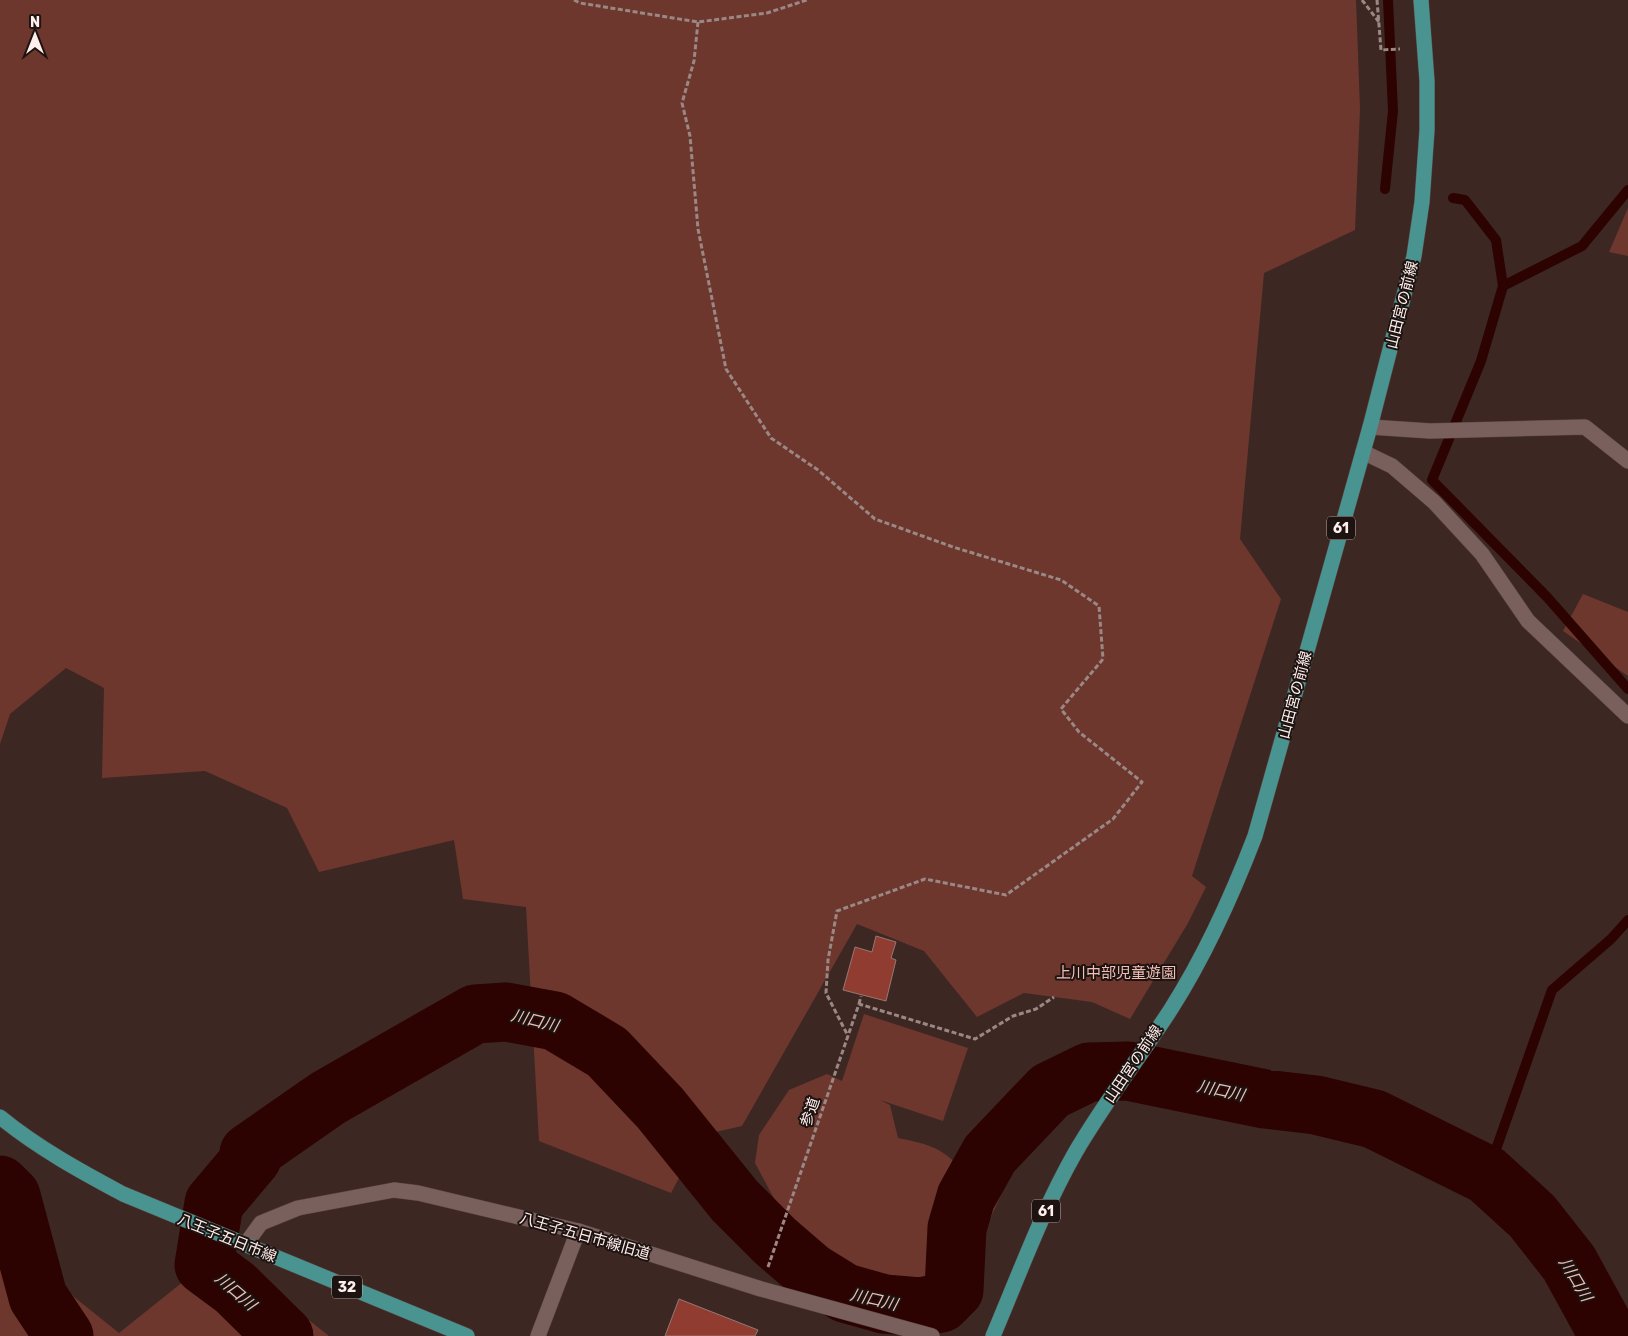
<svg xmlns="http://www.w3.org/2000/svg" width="1628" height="1336" font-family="Rubik,'Noto Sans JP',sans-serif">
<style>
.green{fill:#6d372e}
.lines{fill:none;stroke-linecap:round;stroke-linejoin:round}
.stream{stroke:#2c0301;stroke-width:10}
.river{stroke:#2c0301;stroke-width:59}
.building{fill:#913c30;stroke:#947974}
.lane-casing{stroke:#584542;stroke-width:16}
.street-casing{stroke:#584542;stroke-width:16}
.primary-casing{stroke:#584542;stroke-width:16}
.path{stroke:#9b8885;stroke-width:3;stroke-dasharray:5 2.5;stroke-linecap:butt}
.lane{stroke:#7a605c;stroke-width:15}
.street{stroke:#7a605c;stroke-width:15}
.primary{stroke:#499490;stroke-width:15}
.labels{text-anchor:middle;stroke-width:4;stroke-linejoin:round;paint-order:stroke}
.shield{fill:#1d1311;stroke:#bbadaa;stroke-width:1}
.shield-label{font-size:14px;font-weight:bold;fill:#ffefec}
.street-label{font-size:15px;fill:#ffefec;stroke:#1d1311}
.park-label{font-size:15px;fill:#f1bfb6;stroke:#1d1311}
.water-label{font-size:16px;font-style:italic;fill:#f1bfb6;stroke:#1d1311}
</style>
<rect width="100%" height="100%" fill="#3d2723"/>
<g class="green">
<polygon points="0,0 1356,0 1360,109 1355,230 1264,273 1240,539 1281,599 1192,876 1206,887 1188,923 1130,1019 1092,1002 1024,993 977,1017 924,951 857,924 742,1126 702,1135 671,1193 539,1141 526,907 463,899 454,840 319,872 287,808 205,771 102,778 104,688 66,668 10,714 0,744"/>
<polygon points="1628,208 1628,256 1609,252"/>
<polygon points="1583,594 1628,612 1628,676 1563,631"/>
<path d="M 864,1014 L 968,1048 L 943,1121 L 880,1100 L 890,1105 L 898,1138 C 922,1143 941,1146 958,1166 L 1011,1172 L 980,1242 L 950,1254 L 930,1290 L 886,1290 L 831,1267 L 792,1232 L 755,1163 L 759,1135 L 789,1090 L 827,1074 L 842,1081 Z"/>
<polygon points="204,1265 258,1280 329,1336 0,1336 0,1270 43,1272 119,1333"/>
</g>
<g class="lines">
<g class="stream">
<polyline points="1385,189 1393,111 1388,0"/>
<polyline points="1628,190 1582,246 1503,286 1481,361 1432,480 1547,597 1628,689"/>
<polyline points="1453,198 1465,200 1496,240 1503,286"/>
<polyline points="1487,1175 1552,990 1611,939 1628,920"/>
</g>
<g class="river">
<polyline points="0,1185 11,1196 38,1297 64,1336"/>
<polyline points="284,1336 235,1288 204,1265 214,1203 252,1158 249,1153 328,1098 475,1014 506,1012 555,1021 607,1052 660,1108 735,1201 775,1241 811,1272 845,1293 884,1304 920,1307 941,1303 954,1290 957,1228 966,1197 990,1154 1050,1091 1089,1072 1128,1071 1265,1099 1316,1105 1374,1119 1487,1175 1532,1216 1569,1263 1609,1336"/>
</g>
</g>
<g class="building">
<polygon points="876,936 896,942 891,958 896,960 886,1001 843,990 855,947 872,952"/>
<polygon points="679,1299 758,1330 755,1336 665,1336"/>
</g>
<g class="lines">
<defs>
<g id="lane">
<polyline points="1370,427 1430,431 1585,427 1628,461"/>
<polyline points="538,1336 578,1231"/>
</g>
<g id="street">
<polyline points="1363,452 1392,466 1434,502 1482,554 1528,621 1628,716"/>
<polyline points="245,1245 261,1223 298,1208 394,1190 418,1193 578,1231 761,1289 932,1336"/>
</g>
<g id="primary">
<path d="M 0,1117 C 38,1148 80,1171 123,1194 L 467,1336"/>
<path d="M 993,1336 C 1019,1275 1042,1211 1075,1153 C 1104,1103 1140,1057 1171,1009 C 1206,954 1232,896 1255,836 L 1370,427 L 1414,256 L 1422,202 L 1427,130 L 1427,81 L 1421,0"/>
</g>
</defs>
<use href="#lane" class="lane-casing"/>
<use href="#street" class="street-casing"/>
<use href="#primary" class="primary-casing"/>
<g class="path">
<polyline points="574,0 580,3 698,22 767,13 807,0"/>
<polyline points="1362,0 1379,22"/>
<polyline points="1377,0 1381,50 1400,49"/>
<polyline points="698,22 694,61 682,103 690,136 698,229 726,369 771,438 818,470 875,519 953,547 1061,580 1099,606 1103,659 1061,709 1079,732 1142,782 1113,819 1006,895 925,879 837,911 828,960 826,993 848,1036"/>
<polyline points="859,1004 861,996"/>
<polyline points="768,1267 859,1004 975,1039 1013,1016 1036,1009 1054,997"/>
</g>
<use href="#lane" class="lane"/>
<use href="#street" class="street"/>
<use href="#primary" class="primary"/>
</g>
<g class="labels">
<g class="shield">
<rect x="1327" y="516.5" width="28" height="23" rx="4"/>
<rect x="1032" y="1199.5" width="28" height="23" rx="4"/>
<rect x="332" y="1275.5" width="30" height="23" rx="4"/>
</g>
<g class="shield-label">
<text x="1341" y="533">61</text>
<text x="1046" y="1216">61</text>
<text x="347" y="1292">32</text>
</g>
<g class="street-label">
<text transform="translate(1402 305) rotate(-76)" y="5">山田宮の前線</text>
<text transform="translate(1295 695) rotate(-75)" y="5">山田宮の前線</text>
<text transform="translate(1133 1064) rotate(-56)" y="5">山田宮の前線</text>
<text transform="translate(810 1112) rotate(-71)" y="5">参道</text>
<text transform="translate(585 1236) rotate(16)" y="5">八王子五日市線旧道</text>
<text transform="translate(227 1238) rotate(22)" y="5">八王子五日市線</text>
</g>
<g class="park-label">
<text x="1116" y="978">上川中部児童遊園</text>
</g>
<g class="water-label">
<text transform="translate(535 1020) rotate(14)" y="6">川口川</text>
<text transform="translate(1221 1090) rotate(12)" y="6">川口川</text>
<text transform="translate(1576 1279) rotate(59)" y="6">川口川</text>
<text transform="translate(236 1291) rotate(41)" y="6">川口川</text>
<text transform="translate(874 1299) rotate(13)" y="6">川口川</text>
</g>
</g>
<g transform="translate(35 35)" stroke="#1d1311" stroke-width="4" paint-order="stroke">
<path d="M0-4L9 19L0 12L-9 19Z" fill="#ffefec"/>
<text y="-8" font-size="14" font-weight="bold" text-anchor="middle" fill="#ffefec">N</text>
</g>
</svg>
